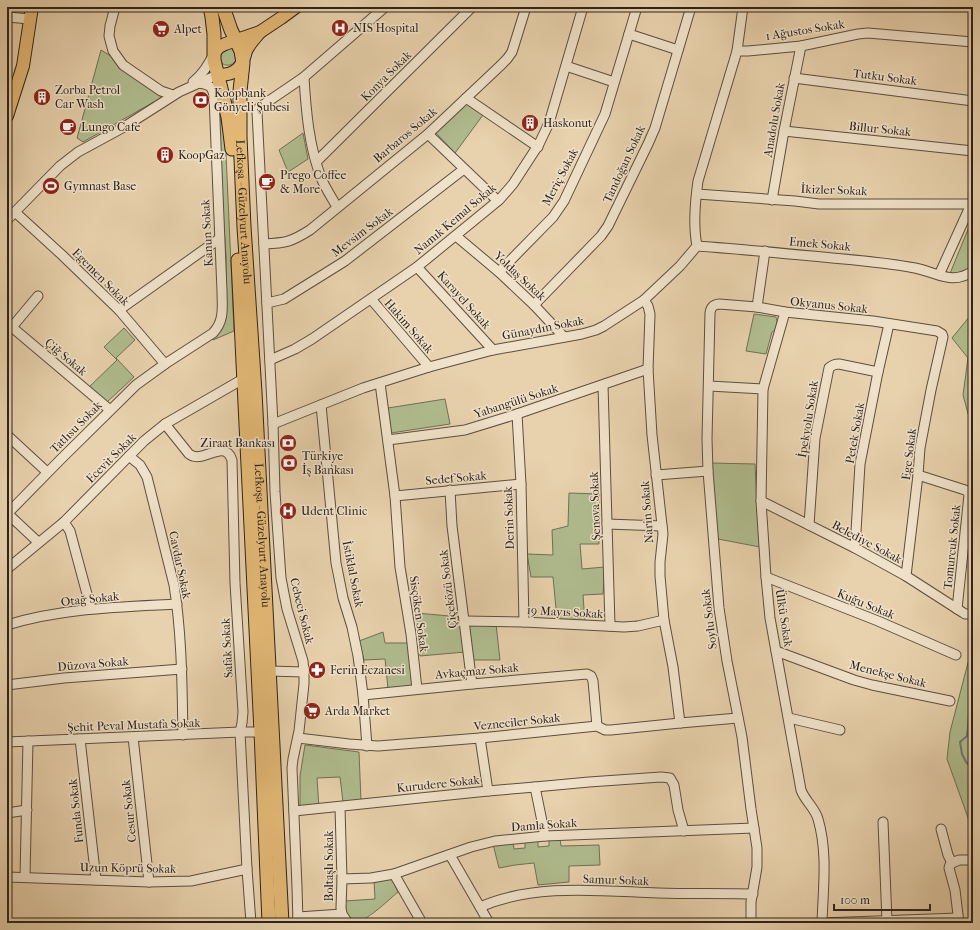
<svg xmlns="http://www.w3.org/2000/svg" width="980" height="930" font-family="'IM FELL French Canon',serif">
<style>
.green{fill:#b0bd8f;stroke:#6f7056}
.lines{fill:none;stroke-linecap:round;stroke-linejoin:round}
.stream{stroke:#6e7b75;stroke-width:2}
.minor-casing{stroke:#5c4e41;stroke-width:11}
.major-casing{stroke:#2e221d;stroke-width:14}
.highway-casing{stroke:#2e221d;stroke-width:15}
.minor{stroke:#f0e2ca;stroke-width:9}
.major{stroke:#e4b976;stroke-width:12}
.highway{stroke:#e4b976;stroke-width:13}
.labels{text-anchor:middle;stroke-width:3;stroke-linejoin:round;paint-order:stroke}
.poi-label{font-size:12px;fill:#2e221d;stroke:#f0e2ca;text-anchor:start}
.street-label{font-size:12px;fill:#2e221d;stroke:#f0e2ca}
</style>
<rect width="100%" height="100%" fill="#e8d2ad"/>
<filter id="stains"><feTurbulence type="fractalNoise" baseFrequency=".005" numOctaves="4"/><feColorMatrix values="0 0 0 0 .2 0 0 0 0 .09 0 0 0 0 .02 0 0 0 .5 -.17"/></filter>
<radialGradient id="worn" r=".72"><stop offset=".6" stop-color="#630" stop-opacity="0"/><stop offset="1" stop-color="#630" stop-opacity=".3"/></radialGradient>
<g class="green">
<path d="M 230,47 L 235,51 L 236,60 C 232,66 226,67 220,62 L 218,54 Z"/>
<polygon points="101,50 167,91 168,94 83,142 77,138"/>
<polygon points="466,103 483,115 455,153 435,132"/>
<path d="M 217,109 L 223,127 L 226,154 L 234,331 L 213,340 L 212,336 C 221,330 224,327 226,316 L 226,256 L 216,113 Z"/>
<polygon points="303,133 308,159 288,172 279,150"/>
<polygon points="973,217 973,277 949,276"/>
<polygon points="973,295 973,432 963,395 968,358 952,338 970,316"/>
<path d="M 754,314 L 776,317 C 778,322 776,326 775,330 L 772,332 L 766,354 L 746,351 Z"/>
<polygon points="124,328 135,340 116,358 134,377 106,403 88,388 117,360 104,347"/>
<polygon points="445,399 450,424 391,433 388,408"/>
<polygon points="711,463 755,464 757,509 760,547 718,539"/>
<polygon points="569,493 599,494 599,544 580,544 582,569 605,567 603,594 583,595 585,622 557,619 553,577 531,577 527,554 553,555 552,530 568,526"/>
<polygon points="416,613 461,617 465,652 420,656"/>
<polygon points="496,624 500,660 472,660 469,625"/>
<polygon points="383,632 385,643 408,643 412,686 388,689 385,659 364,660 359,641"/>
<polygon points="973,651 973,826 971,826 947,759 950,732 970,655"/>
<polygon points="305,745 359,752 361,801 343,802 340,777 317,778 319,808 300,806 300,776"/>
<polygon points="560,839 561,846 599,845 600,865 569,866 569,882 538,885 534,863 515,865 499,868 493,844 513,842 514,849 525,848 525,842 538,841 538,847 549,846 549,840"/>
<path d="M 389,878 L 393,881 L 398,892 C 387,901 366,923 351,923 L 346,917 L 345,901 L 375,899 L 374,880 Z"/>
</g>
<g class="lines">
<g class="stream">
<polyline points="973,384 973,391"/>
<polyline points="973,689 969,712 968,727 967,736 960,742 962,754 966,762 973,769"/>
</g>
<defs>
<g id="minor">
<polyline points="115,7 110,26 109,36 113,51 123,65 161,91 173,95"/>
<polyline points="7,17 30,19"/>
<polyline points="629,34 678,50"/>
<polyline points="737,51 748,51 801,46 858,34 868,33 973,42"/>
<polyline points="566,66 614,82"/>
<path d="M 304,77 C 306,111 309,148 322,180 C 326,189 332,198 337,207"/>
<polyline points="794,78 973,101"/>
<path d="M 193,82 C 203,74 208,65 214,54"/>
<polyline points="466,98 538,147"/>
<polyline points="784,131 973,151"/>
<polyline points="428,134 498,201"/>
<polyline points="317,161 472,7"/>
<polyline points="697,194 795,201 819,204 971,204"/>
<polyline points="772,200 784,131 801,46"/>
<polyline points="15,212 62,255 119,310 165,364"/>
<polyline points="7,220 60,166 78,152 124,127 179,92 217,75"/>
<polyline points="456,236 499,272 534,305 564,337"/>
<path d="M 264,244 C 286,243 291,242 310,230 L 428,134 L 500,66 L 507,59 L 512,52 L 526,7"/>
<path d="M 697,246 C 739,249 780,253 822,257 C 853,260 884,262 915,268 C 936,272 952,286 973,271"/>
<path d="M 697,246 C 693,226 695,202 698,181 L 737,51 L 743,7"/>
<polyline points="417,267 493,350"/>
<polyline points="499,272 553,217 564,201 605,114 637,7"/>
<polyline points="939,275 973,200"/>
<polyline points="371,299 429,367"/>
<polyline points="644,300 648,306 650,314 648,369 652,435 663,534 660,562 660,576 664,620 673,667 680,723"/>
<polyline points="267,303 284,299 345,261 464,169"/>
<polyline points="534,305 601,236 608,226 648,144 655,128 691,7"/>
<polyline points="757,307 765,251"/>
<polyline points="119,310 219,239"/>
<path d="M 785,312 L 763,389 L 761,501 L 766,577 L 770,618 L 801,790 C 805,801 815,808 818,819 C 828,853 823,889 822,923"/>
<polyline points="7,323 110,410"/>
<polyline points="12,327 38,296"/>
<polyline points="270,360 295,349 312,339 417,267 488,209 500,199 513,184 539,144 549,123 583,7"/>
<polyline points="380,383 395,496 400,567 411,634 417,689"/>
<polyline points="603,385 610,626"/>
<polyline points="709,386 763,389"/>
<polyline points="321,405 336,563 343,598 352,627 358,656 363,695 367,746"/>
<polyline points="517,414 521,484 524,622"/>
<path d="M 165,424 L 189,454 C 203,465 224,437 232,460 L 235,583 L 243,712 L 242,723 L 240,732 L 247,869 L 251,923"/>
<polyline points="273,424 363,388 429,367 493,350 582,334 596,330 604,326 644,300 680,266 697,246"/>
<polyline points="7,435 47,472"/>
<polyline points="388,440 465,430 517,414 648,369"/>
<path d="M 129,456 L 140,465 L 147,477 L 174,585 C 182,635 182,685 183,735"/>
<polyline points="656,475 708,471"/>
<polyline points="918,475 965,490 968,492 969,495 957,609"/>
<polyline points="450,490 452,526 472,684"/>
<polyline points="395,496 521,484"/>
<polyline points="761,501 855,548 906,576 962,612 965,614 973,614"/>
<polyline points="7,513 38,542"/>
<path d="M 8,513 L 61,459 L 136,385 L 165,364 L 213,333 C 225,320 222,307 222,291 L 214,96 C 212,85 209,85 199,83"/>
<polyline points="64,522 70,531 91,609"/>
<polyline points="607,524 662,526"/>
<path d="M 809,525 L 815,438 L 829,368 C 832,365 835,364 839,364 L 878,372"/>
<polyline points="855,548 860,464 878,372 889,324"/>
<polyline points="7,569 64,522 144,441 165,424 243,379"/>
<polyline points="766,577 878,621 956,655"/>
<polyline points="464,621 524,622 624,627 638,626 664,620"/>
<path d="M 7,625 C 62,608 120,607 177,604"/>
<polyline points="776,651 854,680 872,685 950,701"/>
<polyline points="269,671 304,672"/>
<polyline points="7,685 64,678 182,669"/>
<polyline points="363,695 472,684 587,674 591,676 593,681 597,726"/>
<polyline points="789,718 840,730"/>
<polyline points="133,737 149,882"/>
<polyline points="298,738 349,744 378,746 480,738 597,726 605,730 611,730 680,723 738,718"/>
<polyline points="480,738 488,791"/>
<polyline points="80,739 96,880"/>
<polyline points="7,742 240,732 261,732"/>
<polyline points="535,787 545,836"/>
<polyline points="340,807 342,879 341,908 342,914 348,923"/>
<polyline points="294,811 488,791 535,787 589,782 661,777 670,778 674,785 678,810 684,831"/>
<polyline points="7,813 27,810"/>
<polyline points="883,822 887,921"/>
<polyline points="941,829 948,855 952,863"/>
<polyline points="450,855 480,907 489,923"/>
<polyline points="952,863 950,865 949,868 955,890 959,923"/>
<polyline points="952,863 959,860 973,860"/>
<polyline points="394,874 422,923"/>
<polyline points="7,877 149,882 191,881 247,869"/>
<polyline points="25,877 28,741"/>
<polyline points="342,879 371,878 394,874 471,847 495,841 545,836 754,828"/>
<path d="M 480,907 C 534,883 601,891 658,893 C 690,894 721,893 753,894"/>
<polyline points="298,917 342,914"/>
<polyline points="298,923 297,887 292,768 293,759 299,731 304,684 304,672 303,661 287,609 281,578 275,492 273,424 257,112 258,109 260,107 304,77 385,7"/>
<path d="M 751,923 L 751,902 L 757,867 L 757,848 L 751,809 L 742,737 L 727,661 L 719,608 L 708,471 L 707,439 L 710,313 C 711,307 713,305 719,304 L 757,307 L 785,312 L 873,321 L 937,331 L 942,334 L 943,337 L 931,390 L 920,448 L 918,475 L 906,576"/>
<polyline points="822,923 958,918"/>
</g>
<g id="major">
<polyline points="214,53 219,47 225,44 260,32 281,18 296,7"/>
<path d="M 217,75 C 228,75 237,73 242,63 C 244,59 245,55 246,51 C 249,44 255,38 260,32"/>
<polyline points="7,116 23,66 32,7"/>
</g>
<g id="highway">
<polyline points="210,7 212,17 214,34 214,60 228,117 232,149"/>
<path id="s1" d="M 223,7 L 231,30 L 241,51 L 243,63 L 240,91 L 240,137 L 244,227 L 255,392 L 282,923"/>
<polyline points="238,260 261,732 269,923"/>
</g>
</defs>
<use href="#minor" class="minor-casing"/>
<use href="#major" class="major-casing"/>
<use href="#highway" class="highway-casing"/>
<use href="#minor" class="minor"/>
<use href="#major" class="major"/>
<use href="#highway" class="highway"/>
</g>
<defs>
<symbol id="hospital-disc" viewBox="-11 -11 22 22"><circle r="9.5" fill="#8f2418" stroke="#f0e2ca"/><path d="M-5-5h3v3.5h4V-5h3V5h-3V1.5h-4V5h-3Z" fill="#fff"/></symbol>
<symbol id="supermarket-disc" viewBox="-11 -11 22 22"><circle r="9.5" fill="#8f2418" stroke="#f0e2ca"/><path d="M-6-5.5h2.5l.6 2H6L4.5 2H-2.5L-4.4-4H-6ZM-1.5 3.2a1.3 1.3 0 1 0 .1 0ZM3 3.2a1.3 1.3 0 1 0 .1 0Z" fill="#fff"/></symbol>
<symbol id="building-disc" viewBox="-11 -11 22 22"><circle r="9.5" fill="#8f2418" stroke="#f0e2ca"/><path d="M-4-6H4V6H1V3H-1V6H-4ZM-2.5-4.3h1.7v1.8h-1.7ZM.8-4.3h1.7v1.8H.8ZM-2.5-1h1.7V.8h-1.7ZM.8-1h1.7V.8H.8Z" fill="#fff"/></symbol>
<symbol id="bank-disc" viewBox="-11 -11 22 22"><circle r="9.5" fill="#8f2418" stroke="#f0e2ca"/><path d="M-6-4H6V4H-6ZM0-2.3a2.3 2.3 0 1 0 0 4.6a2.3 2.3 0 1 0 0-4.6Z" fill="#fff"/></symbol>
<symbol id="cafe-disc" viewBox="-11 -11 22 22"><circle r="9.5" fill="#8f2418" stroke="#f0e2ca"/><path d="M-5.5-4.5H6V0H3Q3 3.5 0 3.5H-2.5Q-5.5 3.5-5.5 0ZM3-3.2v2h1.7v-2ZM-6 4.5H4V6H-6Z" fill="#fff"/></symbol>
<symbol id="stadium-disc" viewBox="-11 -11 22 22"><circle r="9.5" fill="#8f2418" stroke="#f0e2ca"/><path d="M0-5a6.5 5 0 1 0 0 10a6.5 5 0 1 0 0-10ZM-3.5-1.8h7v3.6h-7Z" fill="#fff"/></symbol>
<symbol id="pharmacy-disc" viewBox="-11 -11 22 22"><circle r="9.5" fill="#8f2418" stroke="#f0e2ca"/><path d="M-2-6h4v4h4v4h-4v4h-4v-4h-4v-4h4Z" fill="#fff"/></symbol>
</defs>
<g fill-rule="evenodd">
<use href="#hospital-disc" x="330" y="18" width="20" height="20"/>
<use href="#supermarket-disc" x="151" y="19" width="20" height="20"/>
<use href="#building-disc" x="32" y="87" width="20" height="20"/>
<use href="#bank-disc" x="191" y="90" width="20" height="20"/>
<use href="#building-disc" x="520" y="113" width="20" height="20"/>
<use href="#cafe-disc" x="58" y="117" width="20" height="20"/>
<use href="#building-disc" x="155" y="145" width="20" height="20"/>
<use href="#cafe-disc" x="257" y="172" width="20" height="20"/>
<use href="#stadium-disc" x="41" y="176" width="20" height="20"/>
<use href="#bank-disc" x="278" y="433" width="20" height="20"/>
<use href="#bank-disc" x="279" y="453" width="20" height="20"/>
<use href="#hospital-disc" x="278" y="501" width="20" height="20"/>
<use href="#pharmacy-disc" x="307" y="660" width="20" height="20"/>
<use href="#supermarket-disc" x="302" y="701" width="20" height="20"/>
</g>
<g class="labels">
<g class="poi-label">
<text x="353" y="32">NIS Hospital</text>
<text x="174" y="33">Alpet</text>
<text x="55" y="94">Zorba Petrol<tspan x="55" dy="14">Car Wash</tspan></text>
<text x="214" y="97">Koopbank<tspan x="214" dy="14">Gönyeli Şubesi</tspan></text>
<text x="543" y="127">Haskonut</text>
<text x="81" y="131">Lungo Cafe</text>
<text x="178" y="159">KoopGaz</text>
<text x="280" y="179">Prego Coffee<tspan x="280" dy="14">&amp; More</tspan></text>
<text x="64" y="190">Gymnast Base</text>
<text x="275" y="447" text-anchor="end">Ziraat Bankası</text>
<text x="302" y="460">Türkiye<tspan x="302" dy="14">İş Bankası</tspan></text>
<text x="301" y="515">Udent Clinic</text>
<text x="330" y="674">Ferin Eczanesi</text>
<text x="325" y="715">Arda Market</text>
</g>
<g class="street-label">
<text transform="translate(805 30) rotate(-9)" y="4">1 Ağustos Sokak</text>
<text transform="translate(386 76) rotate(-45)" y="4">Konya Sokak</text>
<text transform="translate(885 77) rotate(7)" y="4">Tutku Sokak</text>
<text transform="translate(774 120) rotate(-80)" y="4">Anadolu Sokak</text>
<text transform="translate(880 129) rotate(6)" y="4">Billur Sokak</text>
<text transform="translate(405 135) rotate(-40)" y="4">Barbaros Sokak</text>
<text transform="translate(624 164) rotate(-65)" y="4">Tandoğan Sokak</text>
<text transform="translate(560 177) rotate(-62)" y="4">Meriç Sokak</text>
<text transform="translate(834 190) rotate(2)" y="4">İkizler Sokak</text>
<text dy="4" stroke="none"><textPath href="#s1" startOffset="209">Lefkoşa - Güzelyurt Anayolu</textPath></text>
<text transform="translate(455 219) rotate(-40)" y="4">Namık Kemal Sokak</text>
<text transform="translate(362 232) rotate(-37)" y="4">Mevsim Sokak</text>
<text transform="translate(207 233) rotate(-93)" y="4">Kanun Sokak</text>
<text transform="translate(820 244) rotate(5)" y="4">Emek Sokak</text>
<text transform="translate(520 276) rotate(43)" y="4">Yoldaş Sokak</text>
<text transform="translate(101 277) rotate(45)" y="4">Egemen Sokak</text>
<text transform="translate(464 300) rotate(48)" y="4">Karayel Sokak</text>
<text transform="translate(829 305) rotate(6)" y="4">Okyanus Sokak</text>
<text transform="translate(409 326) rotate(49)" y="4">Hakim Sokak</text>
<text transform="translate(543 328) rotate(-11)" y="4">Günaydın Sokak</text>
<text transform="translate(66 357) rotate(40)" y="4">Çiğ Sokak</text>
<text transform="translate(516 401) rotate(-18)" y="4">Yabangülü Sokak</text>
<text transform="translate(808 419) rotate(-81)" y="4">İpekyolu Sokak</text>
<text transform="translate(76 427) rotate(-45)" y="4">Tatlısu Sokak</text>
<text transform="translate(855 433) rotate(-80)" y="4">Petek Sokak</text>
<text transform="translate(909 454) rotate(-83)" y="4">Ege Sokak</text>
<text transform="translate(111 458) rotate(-45)" y="4">Ecevit Sokak</text>
<text transform="translate(456 478) rotate(-5)" y="4">Sedef Sokak</text>
<text transform="translate(595 506) rotate(-92)" y="4">Şenova Sokak</text>
<text transform="translate(647 512) rotate(-94)" y="4">Narin Sokak</text>
<text transform="translate(509 518) rotate(-92)" y="4">Derin Sokak</text>
<text dy="4" stroke="none"><textPath href="#s1" startOffset="533">Lefkoşa - Güzelyurt Anayolu</textPath></text>
<text transform="translate(867 542) rotate(28)" y="4">Belediye Sokak</text>
<text transform="translate(952 547) rotate(-84)" y="4">Tomurcuk Sokak</text>
<text transform="translate(180 565) rotate(78)" y="4">Cavdar Sokak</text>
<text transform="translate(353 574) rotate(79)" y="4">İstiklal Sokak</text>
<text transform="translate(448 589) rotate(-97)" y="4">Çiçeközü Sokak</text>
<text transform="translate(90 599) rotate(-6)" y="4">Otağ Sokak</text>
<text transform="translate(866 604) rotate(22)" y="4">Kuğu Sokak</text>
<text transform="translate(302 611) rotate(76)" y="4">Cebeci Sokak</text>
<text transform="translate(565 612) rotate(3)" y="4">19 Mayıs Sokak</text>
<text transform="translate(419 614) rotate(82)" y="4">Sisçöken Sokak</text>
<text transform="translate(784 618) rotate(81)" y="4">Ülkü Sokak</text>
<text transform="translate(709 619) rotate(-97)" y="4">Soylu Sokak</text>
<text transform="translate(227 648) rotate(-93)" y="4">Safak Sokak</text>
<text transform="translate(93 664) rotate(-5)" y="4">Düzova Sokak</text>
<text transform="translate(477 671) rotate(-5)" y="4">Avkaçmaz Sokak</text>
<text transform="translate(888 674) rotate(14)" y="4">Menekşe Sokak</text>
<text transform="translate(517 722) rotate(-6)" y="4">Vezneciler Sokak</text>
<text transform="translate(134 725) rotate(-2)" y="4">Şehit Peval Mustafa Sokak</text>
<text transform="translate(438 784) rotate(-6)" y="4">Kurudere Sokak</text>
<text transform="translate(76 811) rotate(-96)" y="4">Funda Sokak</text>
<text transform="translate(129 811) rotate(-96)" y="4">Cesur Sokak</text>
<text transform="translate(544 825) rotate(-4)" y="4">Damla Sokak</text>
<text transform="translate(329 866) rotate(-90)" y="4">Boltaşlı Sokak</text>
<text transform="translate(128 868) rotate(1)" y="4">Uzun Köprü Sokak</text>
<text transform="translate(616 880) rotate(2)" y="4">Samur Sokak</text>
</g>
</g>
<rect width="980" height="930" fill="none" stroke="#e8d2ad" stroke-width="24"/>
<rect x="8" y="8" width="964" height="914" fill="none" stroke="#2e221d" stroke-width="2"/>
<rect x="12" y="12" width="956" height="906" fill="none" stroke="#2e221d"/>
<path d="M834 904v6h96v-6" fill="none" stroke="#2e221d" stroke-width="2"/>
<text x="840" y="904" font-size="12" fill="#2e221d" stroke="#f0e2ca" stroke-width="3" paint-order="stroke">100 m</text>
<rect width="100%" height="100%" filter="url(#stains)"/>
<rect width="100%" height="100%" fill="url(#worn)"/>
</svg>
